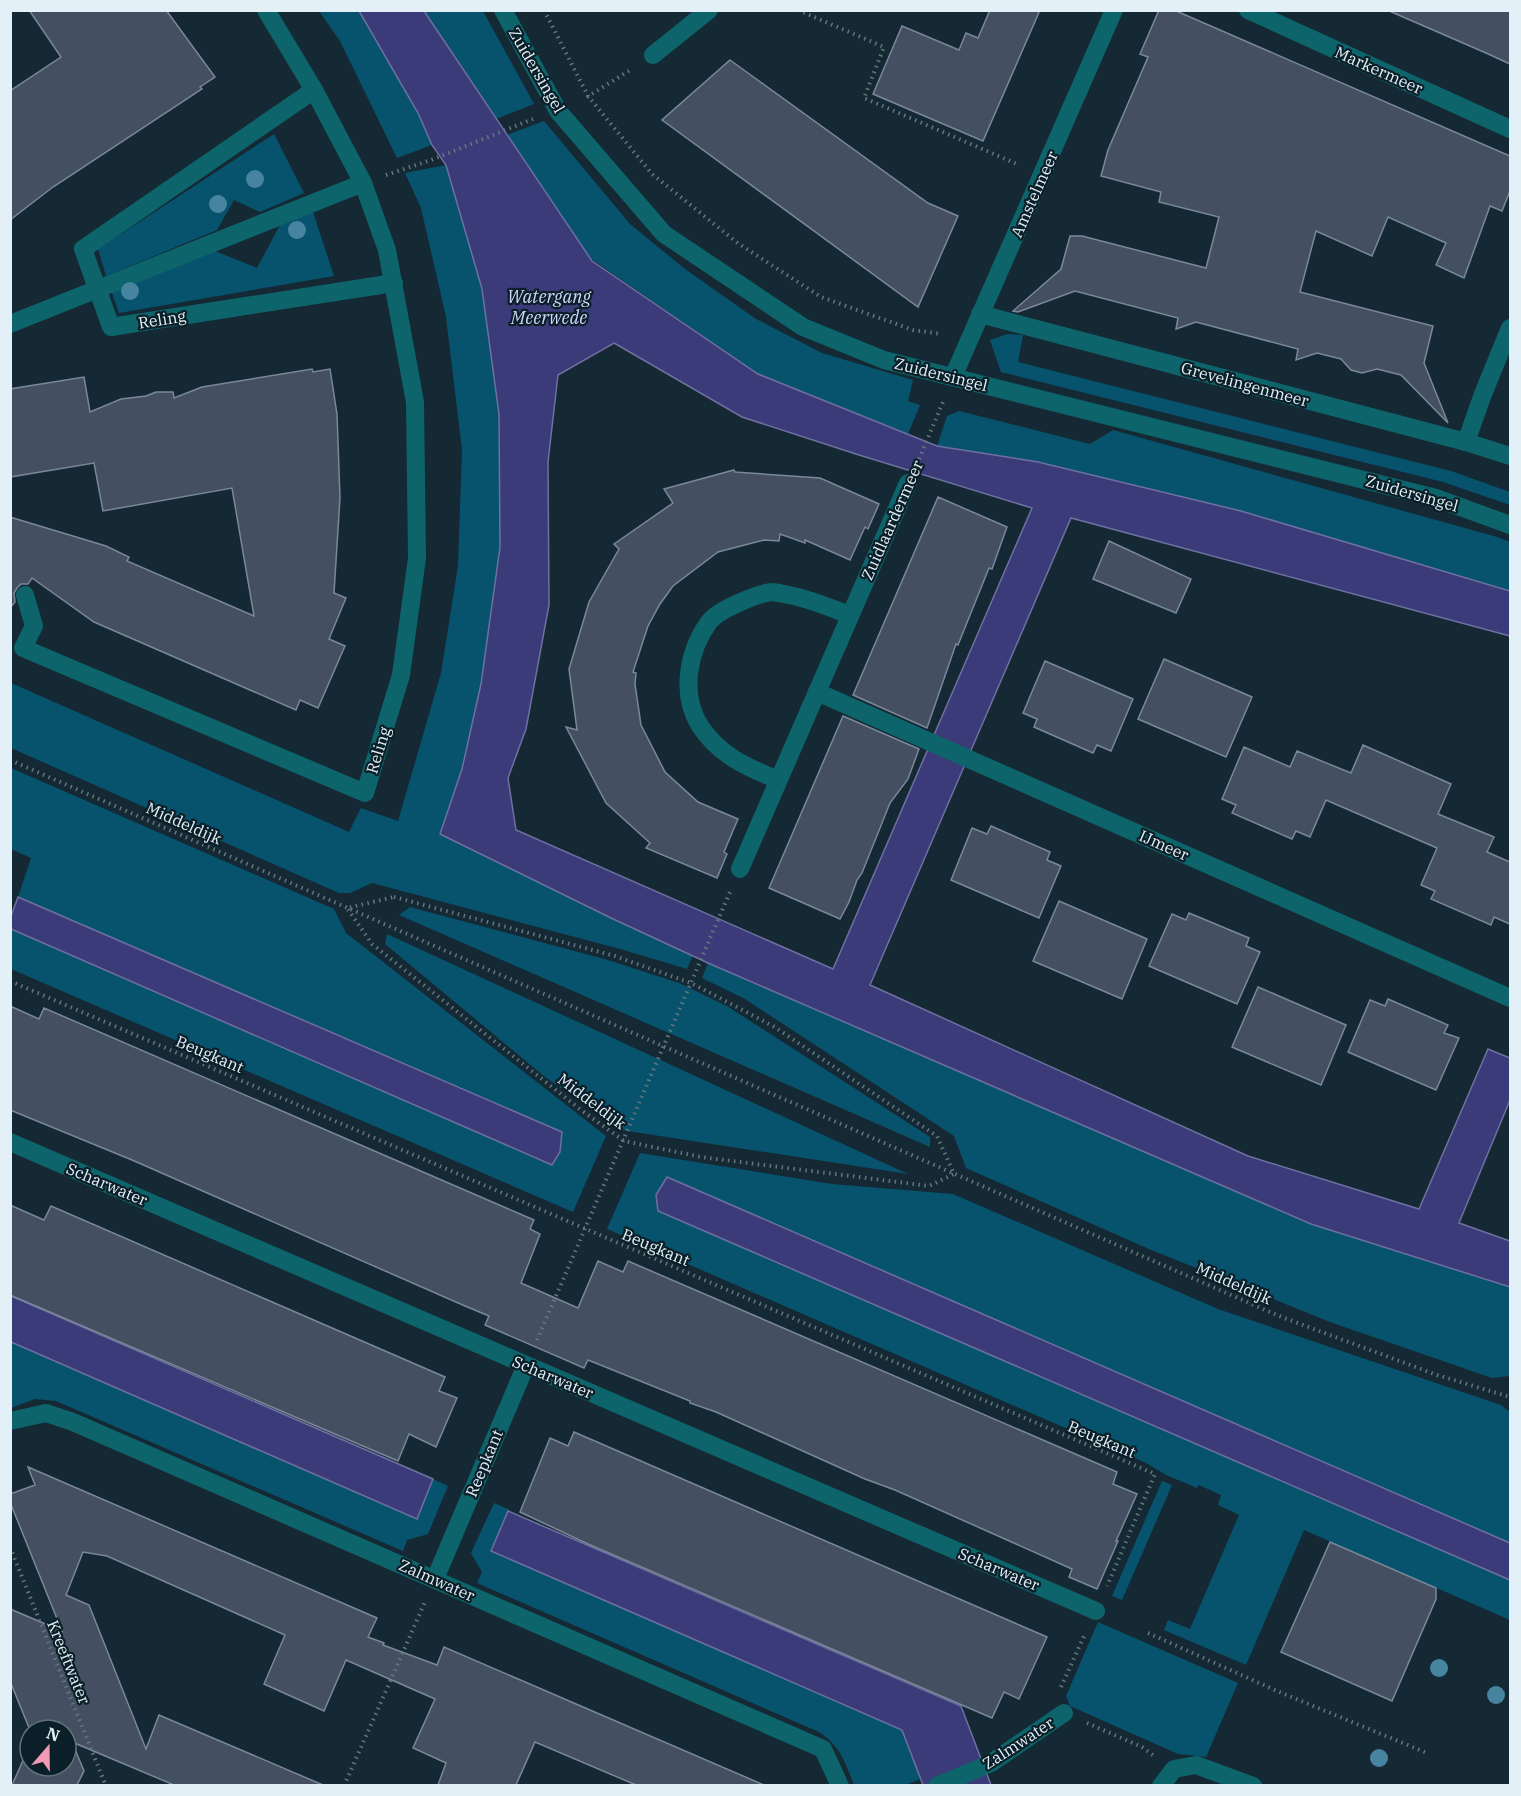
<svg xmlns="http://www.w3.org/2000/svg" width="1521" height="1796" font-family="'IBM Plex Serif',serif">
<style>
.green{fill:#07536e}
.water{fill:#3c3b7a;stroke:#6e71a0;stroke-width:1.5;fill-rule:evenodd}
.building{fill:#445061;stroke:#7a889a;stroke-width:1.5}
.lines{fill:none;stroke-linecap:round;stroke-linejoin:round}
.path{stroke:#65767f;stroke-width:4;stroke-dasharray:1.5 4.5;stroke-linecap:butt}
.street{stroke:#0e646b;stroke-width:18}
.tree{fill:#4784a0}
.labels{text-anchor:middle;stroke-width:4.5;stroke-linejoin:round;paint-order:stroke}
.street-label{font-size:16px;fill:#e4f0f7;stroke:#0b1f29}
.water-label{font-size:18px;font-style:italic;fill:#d1d4fb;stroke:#0b1f29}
</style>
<rect width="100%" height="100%" fill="#142933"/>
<g class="green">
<polygon points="319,11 359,11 418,113 432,145 397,158 340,41"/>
<polygon points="424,11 483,11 534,104 496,119"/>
<polygon points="544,121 630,224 685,269 756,319 822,353 913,380 908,401 920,405 908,434 758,374 590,258 507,135"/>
<polygon points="274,134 304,193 260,212 234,200 217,230 106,276 98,249"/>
<polygon points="446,165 482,289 499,414 500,547 481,684 462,769 440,834 611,918 693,955 687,969 620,949 372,883 350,893 339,893 11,748 11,683 349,832 361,808 398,821 441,673 458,566 462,450 446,317 421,208 405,173"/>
<polygon points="313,212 334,276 119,313 111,290 215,251 257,268 280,225"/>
<polygon points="1008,334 1023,335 1018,362 1451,471 1510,492 1510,505 1443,482 1001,372 990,340"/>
<polygon points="959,411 1090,444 1113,430 1497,537 1510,542 1510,591 1241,511 937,446 947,416"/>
<polygon points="11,768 334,909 346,933 606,1136 573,1212 11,969 11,929 551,1165 560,1152 562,1132 18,897 31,858 11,849"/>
<polygon points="410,907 608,960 679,983 727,1006 930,1137 930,1147 399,915"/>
<polygon points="387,934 908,1174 621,1130 545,1077 385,944"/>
<polygon points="708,963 1311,1224 1510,1287 1510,1376 1492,1378 1330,1322 1149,1249 966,1168 954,1136 745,999 702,978"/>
<polygon points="640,1153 832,1184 953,1194 1218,1309 1501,1405 1510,1412 1510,1544 667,1177 656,1195 658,1211 1510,1580 1510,1620 1304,1530 1246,1665 1164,1630 1168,1620 1190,1629 1239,1515 1218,1505 1221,1495 1199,1485 1197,1488 1166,1475 1146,1463 607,1229"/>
<polygon points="11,1342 416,1519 433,1479 448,1486 428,1534 407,1540 403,1551 56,1401 35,1399 11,1408"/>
<polygon points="1162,1481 1172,1485 1122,1600 1112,1596"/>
<path d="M 494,1503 L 510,1510 L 492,1551 L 902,1730 L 921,1779 L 905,1785 L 854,1785 C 845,1762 841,1747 819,1732 L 477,1583 L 482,1572 L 471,1553 Z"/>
<polygon points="1098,1622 1238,1683 1206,1757 1178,1754 1070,1706 1066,1696"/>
</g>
<g class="water">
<path d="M 359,11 L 424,11 L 592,261 L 758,374 L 937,446 L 1038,462 L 1241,511 L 1510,591 L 1510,636 L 1071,518 L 870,985 L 1248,1156 L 1419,1209 L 1488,1049 L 1510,1058 L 1510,1100 L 1459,1223 L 1510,1241 L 1510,1287 L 1311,1224 L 708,963 L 611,918 L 440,834 L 462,769 L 481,684 L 500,547 L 499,414 L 482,289 L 446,165 L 432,145 L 418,113 ZM 614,343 L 742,417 L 859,455 L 1032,508 L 833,969 L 516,830 L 508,778 L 526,729 L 549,605 L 548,462 L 558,375 Z"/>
<polygon points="18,897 562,1132 560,1152 552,1165 11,929 11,916"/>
<polygon points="667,1177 1510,1543 1510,1580 658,1211 656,1195"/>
<polygon points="11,1296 433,1479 417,1519 11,1342"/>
<polygon points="508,1511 961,1706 991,1785 923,1785 902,1730 491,1551"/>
</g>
<g class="building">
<polygon points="29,10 166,10 215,77 200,87 202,89 53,187 10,220 10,91 61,57"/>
<polygon points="990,10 1040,10 983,141 873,94 902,26 959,50 966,33 978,38"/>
<polygon points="1159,10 1174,10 1510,156 1510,191 1502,211 1490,206 1464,278 1436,265 1446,243 1388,217 1372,256 1316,231 1300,292 1433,326 1424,363 1448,423 1401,375 1377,369 1362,373 1351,370 1341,359 1317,353 1296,360 1298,349 1196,322 1176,329 1178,318 1075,291 1018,312 1013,311 1061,269 1070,236 1082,236 1206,268 1219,217 1159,202 1161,192 1101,176 1108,150 1148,57 1140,54"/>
<polygon points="1387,10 1510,10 1510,64 1486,53"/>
<polygon points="730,60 928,203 958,216 918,307 662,120"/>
<polygon points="312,369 313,372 330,369 337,414 340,498 334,593 346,598 329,639 345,646 318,708 300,700 296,710 94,622 32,578 28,584 21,584 17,588 14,593 15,602 10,608 10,517 106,546 129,557 127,561 254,616 232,488 103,511 94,463 10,477 10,389 84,377 90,412 121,399 146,396 156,392 173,392 174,398 202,387"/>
<polygon points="734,470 735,472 820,478 879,504 868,529 865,527 850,560 805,540 805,543 780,534 779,541 764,540 718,552 673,586 660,604 648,626 633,672 636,673 635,684 641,725 665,772 698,802 738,819 724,852 727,854 717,878 646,848 650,843 606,803 566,727 577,730 569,669 589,602 619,549 614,544 673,503 664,489"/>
<polygon points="938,497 1007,527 992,569 989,568 958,645 956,644 927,728 853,695"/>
<polygon points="1109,541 1191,579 1176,613 1093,579"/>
<polygon points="1164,659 1252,697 1226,757 1138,719"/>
<polygon points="1045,661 1133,699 1111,751 1097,745 1093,753 1034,727 1037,719 1023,713"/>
<polygon points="843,716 919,749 908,779 890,803 862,873 857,880 849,902 840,919 769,888"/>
<polygon points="1363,745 1451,784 1438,814 1494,837 1487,852 1510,862 1510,924 1494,917 1491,925 1431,899 1435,891 1421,885 1437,848 1326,800 1310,837 1296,831 1292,839 1232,813 1236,805 1222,799 1244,747 1290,767 1297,751 1351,773"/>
<polygon points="991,826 1050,852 1047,860 1061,866 1039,918 951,880 972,828 987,834"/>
<polygon points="1059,901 1147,939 1122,999 1033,961"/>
<polygon points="1189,913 1249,938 1246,946 1260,952 1237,1004 1149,966 1172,914 1186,920"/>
<polygon points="1258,987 1346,1025 1321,1085 1232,1047"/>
<polygon points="1388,999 1448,1025 1444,1033 1459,1038 1436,1090 1348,1052 1370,1000 1385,1006"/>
<polygon points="10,1006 39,1019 44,1008 534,1220 530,1229 540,1234 521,1283 578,1308 598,1261 623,1272 628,1261 1117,1472 1113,1484 1137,1494 1116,1541 1118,1541 1097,1589 1069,1577 1072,1569 895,1490 865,1479 716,1412 690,1403 690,1401 588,1360 584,1368 485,1325 489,1316 465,1306 132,1160 10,1110"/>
<polygon points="10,1205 44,1220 51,1206 445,1377 439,1391 457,1398 436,1447 409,1434 398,1461 10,1295"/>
<polygon points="574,1432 1047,1637 1019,1699 1004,1692 992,1718 588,1544 520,1512 550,1438 568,1446"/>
<polygon points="28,1467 377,1618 368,1637 384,1643 383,1645 437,1665 444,1647 764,1785 636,1785 535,1742 516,1785 438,1785 446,1763 413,1748 435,1699 346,1660 324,1711 264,1684 285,1635 107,1556 83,1552 66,1595 89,1605 146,1749 159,1715 323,1785 174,1785 72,1742 84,1771 77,1785 12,1785 30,1745 30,1766 66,1766 66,1730 30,1730 10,1681 10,1609 62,1631 10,1502 10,1494 35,1485"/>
<polygon points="1330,1542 1436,1588 1436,1599 1392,1701 1281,1652"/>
</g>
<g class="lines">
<g class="path">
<polyline points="544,10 588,96 652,174 739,244 821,297 913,330 942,334"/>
<polyline points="798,10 884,47 864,98 1017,164"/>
<polyline points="587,97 632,69"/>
<polyline points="386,175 431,160 533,119"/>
<polyline points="919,459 943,402"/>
<polyline points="10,760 1279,1316 1437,1375 1510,1397"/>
<polygon points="394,897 615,956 691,983 773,1026 937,1136 954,1174 929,1186 701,1157 624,1141 581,1110 372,944 347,908"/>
<polyline points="10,981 1155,1474 1107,1586"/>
<polyline points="537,1340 730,892"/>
<polyline points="10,1547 106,1786"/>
<polyline points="1148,1633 1277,1691 1427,1753"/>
<polyline points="1061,1687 1085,1634"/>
<polyline points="1087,1723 1142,1747 1153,1755"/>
<polyline points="344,1786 425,1602"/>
</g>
<g class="street">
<polyline points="503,10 558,111 664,234 803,327 884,360 1436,498 1510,525"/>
<polyline points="1248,10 1510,129"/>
<polyline points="653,55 709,10"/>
<polyline points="314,90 83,249 111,327 394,283"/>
<polyline points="980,314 1466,442 1510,456"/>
<polyline points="10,324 363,183"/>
<polyline points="953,377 1114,10"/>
<polyline points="1466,442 1483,394 1510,328"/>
<polyline points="25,595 34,626 23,648 365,793 401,675 417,558 415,402 387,250 363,183 314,90 266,10"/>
<polyline points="817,692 1510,998"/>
<path d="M 778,780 C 747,767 720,756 700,726 C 680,694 688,651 709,622 C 718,610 756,594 771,592 C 776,592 783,594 789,595 C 810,599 829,607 849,615"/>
<polyline points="740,869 908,483"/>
<polyline points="10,1142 1096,1611"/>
<polyline points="10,1421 46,1413 73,1422 823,1749 840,1786"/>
<polyline points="435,1579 526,1365"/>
<polyline points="937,1786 991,1763 1064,1713"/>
<polyline points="1161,1786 1174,1769 1196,1765 1253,1786"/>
</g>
</g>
<g class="tree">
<circle cx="255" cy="179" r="9"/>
<circle cx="218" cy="204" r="9"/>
<circle cx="297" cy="230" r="9"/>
<circle cx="130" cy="291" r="9"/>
<circle cx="1439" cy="1668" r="9"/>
<circle cx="1496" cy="1695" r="9"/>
<circle cx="1379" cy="1758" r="9"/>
</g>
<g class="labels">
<g class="street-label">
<text transform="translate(537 70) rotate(60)" y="6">Zuidersingel</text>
<text transform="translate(1379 70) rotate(24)" y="6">Markermeer</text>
<text transform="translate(1034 194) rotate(-66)" y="6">Amstelmeer</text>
<text transform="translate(162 319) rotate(-9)" y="6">Reling</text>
<text transform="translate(941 374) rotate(14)" y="6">Zuidersingel</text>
<text transform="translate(1245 384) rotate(15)" y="6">Grevelingenmeer</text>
<text transform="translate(1412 493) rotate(16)" y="6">Zuidersingel</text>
<text transform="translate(892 520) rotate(-66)" y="6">Zuidlaardermeer</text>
<text transform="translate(378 750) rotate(-73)" y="6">Reling</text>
<text transform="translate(184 823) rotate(24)" y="6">Middeldijk</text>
<text transform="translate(1164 845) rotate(24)" y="6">IJmeer</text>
<text transform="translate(210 1054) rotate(23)" y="6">Beugkant</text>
<text transform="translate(592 1101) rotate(37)" y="6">Middeldijk</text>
<text transform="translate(107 1184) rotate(23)" y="6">Scharwater</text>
<text transform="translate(656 1247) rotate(23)" y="6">Beugkant</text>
<text transform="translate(1234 1283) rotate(24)" y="6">Middeldijk</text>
<text transform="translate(553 1377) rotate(23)" y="6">Scharwater</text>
<text transform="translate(1102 1439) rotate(23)" y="6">Beugkant</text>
<text transform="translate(484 1463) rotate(-67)" y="6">Reepkant</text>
<text transform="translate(999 1569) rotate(23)" y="6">Scharwater</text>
<text transform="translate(437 1580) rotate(24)" y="6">Zalmwater</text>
<text transform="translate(69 1662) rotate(68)" y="6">Kreeftwater</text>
<text transform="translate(1018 1743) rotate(-33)" y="6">Zalmwater</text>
</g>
<g class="water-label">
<text x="549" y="303">Watergang<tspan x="549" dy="21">Meerwede</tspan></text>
</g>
</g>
<rect width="1521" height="1796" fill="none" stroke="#e4f0f7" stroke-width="24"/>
<g transform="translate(48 1748) rotate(20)"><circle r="28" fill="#0b1f29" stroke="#62737b" stroke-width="1.5"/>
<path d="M0-4.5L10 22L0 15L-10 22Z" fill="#f09ab5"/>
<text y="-9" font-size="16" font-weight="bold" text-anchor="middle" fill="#e4f0f7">N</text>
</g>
</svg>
